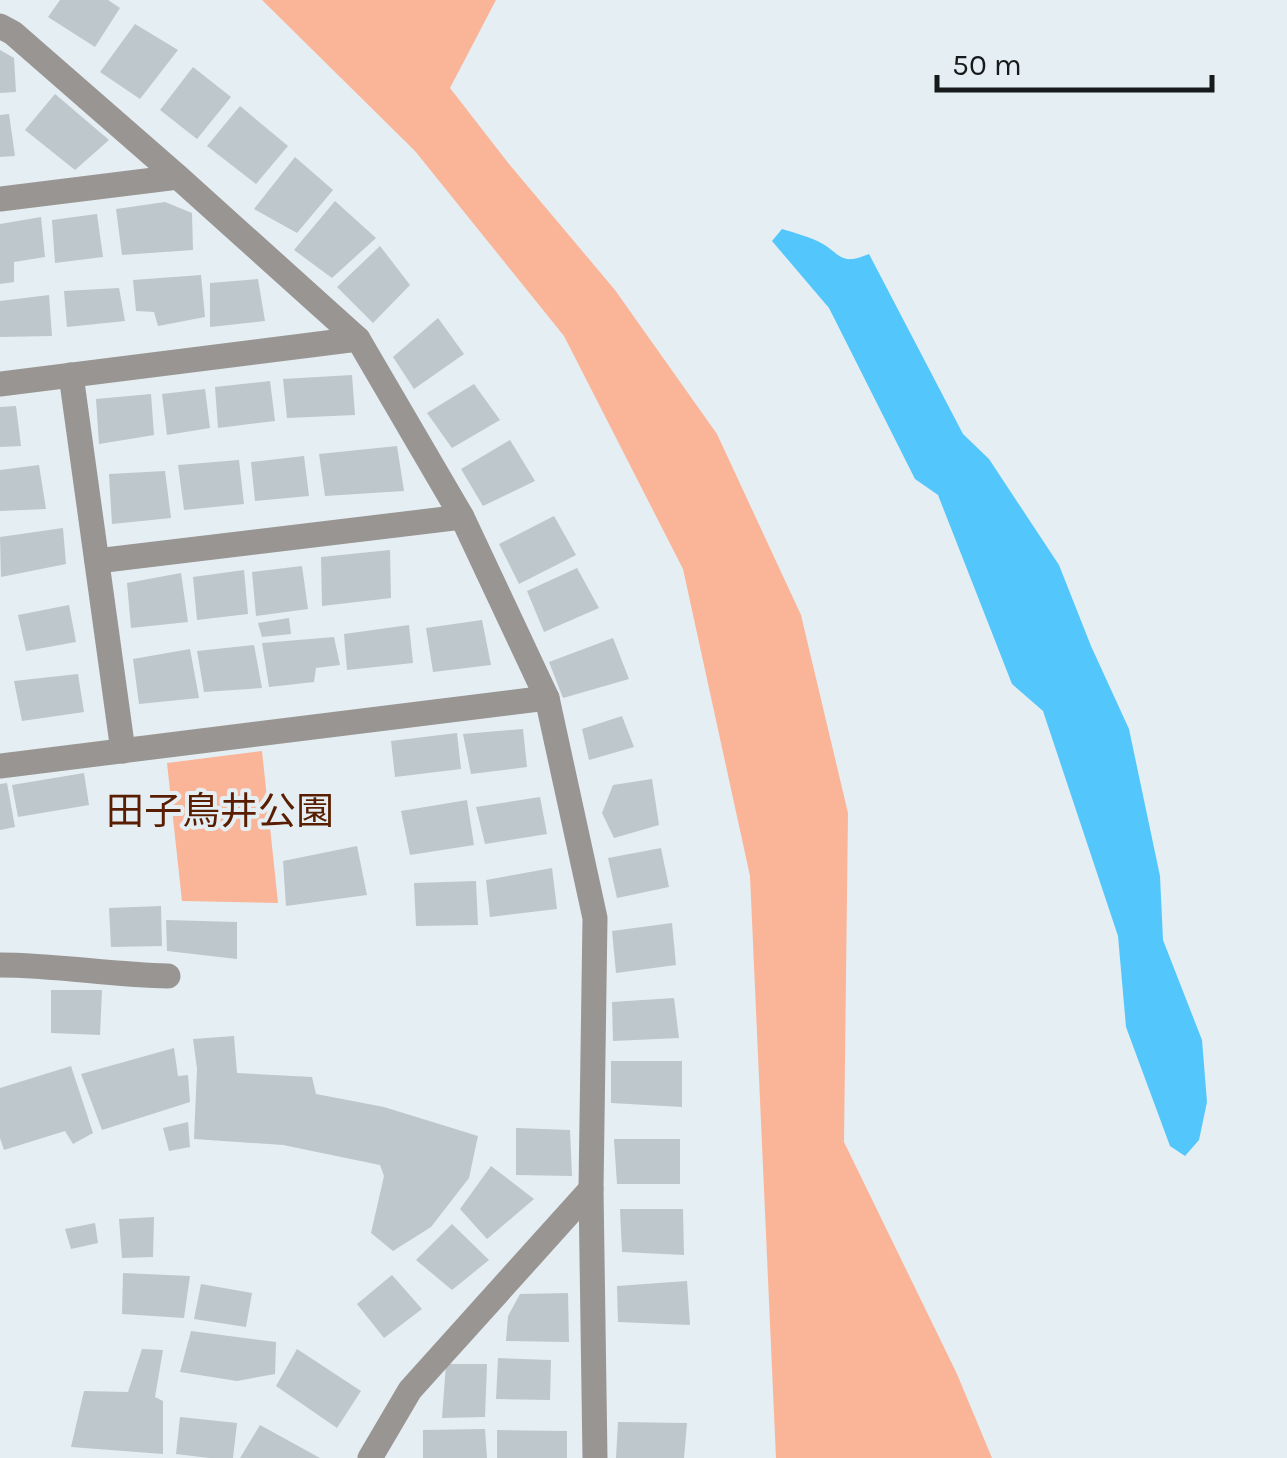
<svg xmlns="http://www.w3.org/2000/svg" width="1287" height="1458" font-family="Karla,'Noto Sans JP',sans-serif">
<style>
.green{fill:#fab599}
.water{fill:#53c7fc}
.building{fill:#bec7cc}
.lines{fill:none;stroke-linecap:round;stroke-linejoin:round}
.minor{stroke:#999593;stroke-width:25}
.labels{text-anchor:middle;stroke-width:8;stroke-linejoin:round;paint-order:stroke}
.park-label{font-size:38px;fill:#591e01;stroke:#e5eef3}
</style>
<rect width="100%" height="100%" fill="#e5eef3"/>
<g class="green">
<polygon points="262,0 496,0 450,88 509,164 615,290 717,434 801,615 848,813 844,1142 957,1374 992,1458 776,1458 750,876 683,569 564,336 415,151"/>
<polygon points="262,751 278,903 182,901 167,763"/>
</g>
<path class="water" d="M 782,229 C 795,233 811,237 823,244 C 843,257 842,265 869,254 L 963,434 L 989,459 L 1059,565 L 1091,646 L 1129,729 L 1160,876 L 1163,940 L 1202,1040 L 1207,1102 L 1199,1140 L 1185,1156 L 1170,1146 L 1126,1027 L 1118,936 L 1043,711 L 1012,684 L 938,495 L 915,479 L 829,308 L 772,241 Z"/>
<g class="building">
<polygon points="60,0 108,0 120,8 95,47 48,17"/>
<polygon points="135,24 178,50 140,99 100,72"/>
<polygon points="0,50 14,58 16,92 0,93"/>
<polygon points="193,67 231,97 197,139 160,110"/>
<polygon points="55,94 109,140 75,170 25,130"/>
<polygon points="240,106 288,146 256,184 207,146"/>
<polygon points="9,114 15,156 0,157 0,115"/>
<polygon points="295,157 333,190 297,233 254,209"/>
<polygon points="335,201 376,238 332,278 294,250"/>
<polygon points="165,202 192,213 193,250 122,255 116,209"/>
<polygon points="97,214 103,257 55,263 52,220"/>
<polygon points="41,217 45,257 14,262 14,282 0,284 0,224"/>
<polygon points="380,246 410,285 373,323 337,287"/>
<polygon points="201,275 205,317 158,326 154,312 136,311 133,280"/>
<polygon points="258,279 265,321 210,327 210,283"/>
<polygon points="119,288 125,321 67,327 64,291"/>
<polygon points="49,295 52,336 0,337 0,301"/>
<polygon points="438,318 464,354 414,389 393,357"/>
<polygon points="352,375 355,415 287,418 283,379"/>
<polygon points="270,381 275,421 218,428 215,387"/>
<polygon points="474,384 500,420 452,448 427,413"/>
<polygon points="205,389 210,428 167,435 162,394"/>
<polygon points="151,394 154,435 99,444 96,399"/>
<polygon points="16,406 21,446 0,447 0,407"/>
<polygon points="510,440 535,481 483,506 461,469"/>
<polygon points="397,446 404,491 325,496 319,454"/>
<polygon points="304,456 309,496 255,501 251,462"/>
<polygon points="239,460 244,504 184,510 178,465"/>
<polygon points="39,465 46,509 0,511 0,470"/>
<polygon points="165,471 171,518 112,524 109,474"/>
<polygon points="554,516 576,555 519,584 499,544"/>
<polygon points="63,528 66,564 1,577 0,537"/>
<polygon points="390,550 391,598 322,606 321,557"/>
<polygon points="302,566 308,609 256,616 252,572"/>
<polygon points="577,568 599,608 544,632 527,591"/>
<polygon points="244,570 248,614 197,620 193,577"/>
<polygon points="181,573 188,622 131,628 127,583"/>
<polygon points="69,605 76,642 26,651 18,615"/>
<polygon points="289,618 291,634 262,637 258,623"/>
<polygon points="482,620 491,665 433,672 426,628"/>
<polygon points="409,625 413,663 347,670 344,634"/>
<polygon points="334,637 340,665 316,668 314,682 269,687 262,643"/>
<polygon points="613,638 629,679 563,698 549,662"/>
<polygon points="254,645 262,688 204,692 197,651"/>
<polygon points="190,649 199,698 139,704 133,659"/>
<polygon points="78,674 84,712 22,721 14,681"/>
<polygon points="622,716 634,747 589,760 582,729"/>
<polygon points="523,729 527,767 471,774 463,734"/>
<polygon points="457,733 461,769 395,777 391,741"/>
<polygon points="84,773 89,805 18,817 12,785"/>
<polygon points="652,779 659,825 614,838 602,813 613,785"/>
<polygon points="7,783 15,827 0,830 0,784"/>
<polygon points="540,797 547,834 485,844 476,807"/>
<polygon points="467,800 474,845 410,855 401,811"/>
<polygon points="357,846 367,895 286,906 283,861"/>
<polygon points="661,848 669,887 617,898 608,858"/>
<polygon points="552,868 557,909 490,917 486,880"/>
<polygon points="476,881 478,925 416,926 414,883"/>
<polygon points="161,906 162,946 111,947 109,908"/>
<polygon points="166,920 237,922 237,959 167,951"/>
<polygon points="672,923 676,965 616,973 612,931"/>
<polygon points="51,990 102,990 100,1035 51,1033"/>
<polygon points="674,998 679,1038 613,1041 612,1002"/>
<polygon points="234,1036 237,1073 312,1077 316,1094 384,1107 478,1136 469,1178 431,1227 393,1251 371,1233 384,1176 380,1165 283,1145 194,1139 197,1069 193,1039"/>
<polygon points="174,1048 178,1076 188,1075 190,1102 102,1130 81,1074"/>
<polygon points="611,1061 682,1061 682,1107 611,1103"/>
<polygon points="71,1066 93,1133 73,1144 65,1131 4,1150 0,1138 0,1088"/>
<polygon points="188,1122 190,1147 169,1151 163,1128"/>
<polygon points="516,1128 570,1130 572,1176 516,1175"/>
<polygon points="614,1139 680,1139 680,1184 617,1184"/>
<polygon points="491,1166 534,1199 487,1239 460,1209"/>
<polygon points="620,1209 683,1209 684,1255 622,1252"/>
<polygon points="154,1217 153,1257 122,1258 119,1219"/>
<polygon points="95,1223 98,1243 71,1249 65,1229"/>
<polygon points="452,1224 489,1260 452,1290 416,1260"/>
<polygon points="123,1273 190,1276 184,1318 122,1314"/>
<polygon points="392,1275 422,1309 384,1338 357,1304"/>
<polygon points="687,1281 690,1325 618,1322 617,1286"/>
<polygon points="201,1284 252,1293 246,1327 194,1319"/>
<polygon points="568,1293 569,1342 506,1341 508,1316 520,1294"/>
<polygon points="191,1331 276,1342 275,1374 237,1381 180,1372"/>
<polygon points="142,1349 163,1350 155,1397 163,1401 163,1454 71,1447 84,1391 128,1392"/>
<polygon points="297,1349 361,1391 337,1428 276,1386"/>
<polygon points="498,1358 551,1360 550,1400 496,1399"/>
<polygon points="446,1364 487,1364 485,1417 442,1418"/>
<polygon points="180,1417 237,1423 233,1458 209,1458 176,1454"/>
<polygon points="618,1422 687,1423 684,1458 616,1458"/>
<polygon points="260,1425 320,1458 240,1458"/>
<polygon points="485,1429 487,1458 423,1458 423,1430"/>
<polygon points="497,1430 567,1431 567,1458 497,1458"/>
</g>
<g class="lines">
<g class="minor">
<polyline points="0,26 13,33 178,177 358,339 462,517 547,698 595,918 591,1189 595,1458"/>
<polyline points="0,199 178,177"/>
<polyline points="71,375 123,751"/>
<polyline points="0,384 358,339"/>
<polyline points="97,561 462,517"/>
<polyline points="0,766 547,698"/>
<path d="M 0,965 C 56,965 112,975 168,976"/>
<polyline points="370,1458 410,1390 591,1189"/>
</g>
</g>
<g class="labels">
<g class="park-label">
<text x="220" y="824">田子鳥井公園</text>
</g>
</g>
<path d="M937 75v15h275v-15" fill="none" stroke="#161a1b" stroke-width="5"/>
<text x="952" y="75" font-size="30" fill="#161a1b" stroke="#e5eef3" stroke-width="8" paint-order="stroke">50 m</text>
</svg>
